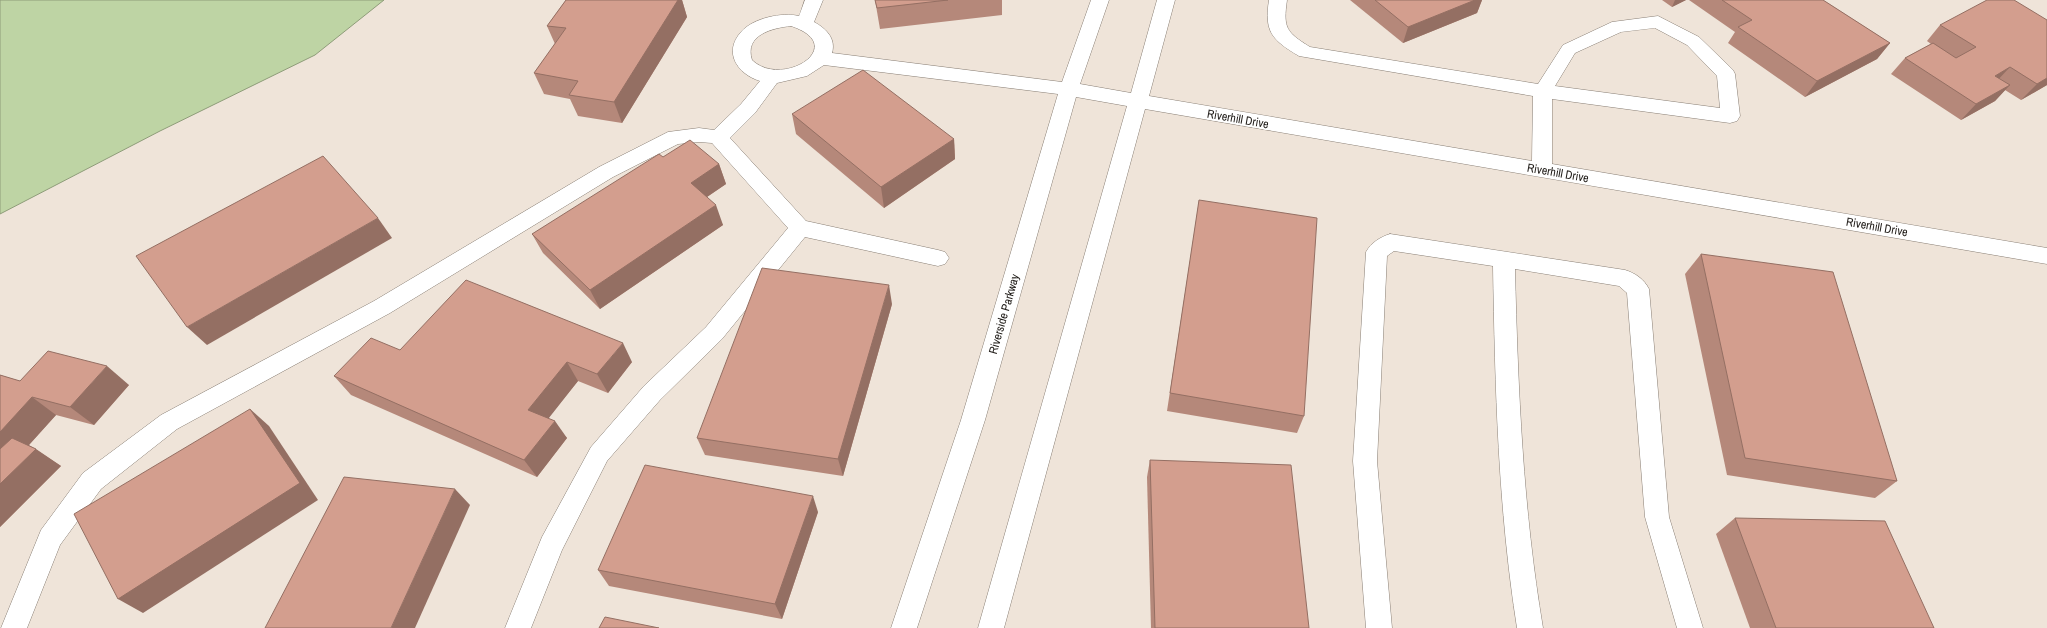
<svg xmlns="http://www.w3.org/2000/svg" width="2047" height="628" font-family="'Archivo Narrow',sans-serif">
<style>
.water{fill:#bed4a4;stroke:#8e9c79}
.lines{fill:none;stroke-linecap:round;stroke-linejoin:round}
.minor-casing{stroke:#897f75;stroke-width:1}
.minor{fill:#fff;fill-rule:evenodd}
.wall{fill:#b5887a}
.shaded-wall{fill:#946f63}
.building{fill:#d39e8e;stroke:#946f63}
.labels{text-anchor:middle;stroke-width:3.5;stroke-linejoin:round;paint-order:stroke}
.street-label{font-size:12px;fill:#1e1a16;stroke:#fff}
</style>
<rect width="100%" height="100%" fill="#efe4d9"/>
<polygon class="water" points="0,0 384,0 315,55 160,131 0,214"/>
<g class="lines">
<defs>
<g id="minor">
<path d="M 805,0 L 823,0 L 814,22 C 827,29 836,39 832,53 L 1062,82 L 1091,0 L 1109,0 L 1080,84 L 1131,93 L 1157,0 L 1175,0 L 1149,96 L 1532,161 L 1533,96 L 1299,56 C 1272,40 1264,32 1269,0 L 1287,0 C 1283,28 1286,32 1310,47 L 1538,84 L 1563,45 L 1612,22 L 1658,16 L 1699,37 L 1733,70 L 1735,74 L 1740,116 L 1737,121 L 1730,123 L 1552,99 L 1552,164 L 2047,248 L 2047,264 L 1145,109 L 1004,628 L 978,628 L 1127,106 L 1076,97 L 985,420 L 917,628 L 891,628 L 961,420 L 1058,94 L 824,65 L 807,76 L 777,83 L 755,113 L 730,138 L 806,221 L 938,250 L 945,252 L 949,258 L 945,264 L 938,266 L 805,237 L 722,339 L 660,400 L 607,461 L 562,550 L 531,628 L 505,628 L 542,537 L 591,447 L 644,386 L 706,327 L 788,228 L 712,143 L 699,142 L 678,144 L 613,177 L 390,313 L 177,429 L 101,489 L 60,545 L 27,628 L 1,628 L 41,530 L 83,473 L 161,415 L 374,301 L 599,167 L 668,132 L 699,128 L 714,130 L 741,104 L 760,81 C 737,74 723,52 741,32 C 753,18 782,12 799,16 ZM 791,26 C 851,46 782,89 752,60 C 744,35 772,28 791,26 ZM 1655,28 L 1687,45 L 1717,76 L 1720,108 L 1555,86 L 1575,53 L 1621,32 Z"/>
<path d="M 1390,234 L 1625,270 C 1635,273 1644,279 1649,289 L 1669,517 L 1703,628 L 1677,628 L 1645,517 L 1627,293 L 1619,286 L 1515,269 C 1518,390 1523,509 1543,628 L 1517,628 C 1498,508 1495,388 1493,266 L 1394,251 L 1387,256 L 1377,461 L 1392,628 L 1366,628 L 1353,461 L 1366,252 C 1371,243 1380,237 1390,234 Z"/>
</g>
</defs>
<use href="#minor" class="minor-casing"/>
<use href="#minor" class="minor"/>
</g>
<g class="wall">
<polygon points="566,0 682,0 687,17 622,123 578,116 570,99 544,94 534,73 555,44 547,26"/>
<polygon points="875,0 1002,0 1002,15 880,29"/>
<polygon points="1350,0 1482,0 1477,13 1403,43"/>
<polygon points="1662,0 1686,0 1672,7"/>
<polygon points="1689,0 1823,0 1890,43 1877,59 1805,97 1728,43 1735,32"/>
<polygon points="2047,20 2047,85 2021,100 2005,90 1995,101 1961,120 1891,74 1905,58 1931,44 1927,41 1940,25"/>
<polygon points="792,114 954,139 955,159 884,208 796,134"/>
<polygon points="663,157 719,164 726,184 707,197 723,225 600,309 543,253 532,234"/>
<polygon points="1199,200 1304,416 1297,433 1167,411 1196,221"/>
<polygon points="1701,254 1897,481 1875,498 1727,475 1685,274"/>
<polygon points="892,304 843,476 705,455 697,438"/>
<polygon points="400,350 632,362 608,393 578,381 548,418 567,438 537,477 351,395 334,376"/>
<polygon points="0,375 20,381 129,385 94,425 56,415 29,445 61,466 0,527"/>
<polygon points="1150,460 1309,628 1151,628 1147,477"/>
<polygon points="818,512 782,619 609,586 598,570"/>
<polygon points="1735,518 1934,628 1750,628 1716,534"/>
</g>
<g class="shaded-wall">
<polygon points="678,0 682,0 687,17 622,123 614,102"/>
<polygon points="1475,0 1482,0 1477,13 1403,43 1408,27"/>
<polygon points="1675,0 1686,0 1672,7"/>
<polygon points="1890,43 1877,59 1805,97 1817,81"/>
<polygon points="2010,67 1995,83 1995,76"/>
<polygon points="2047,78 2047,85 2021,100 2037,84"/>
<polygon points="2010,85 1995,101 1961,120 1976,104"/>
<polygon points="954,139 955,159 884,208 881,187"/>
<polygon points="719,164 726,184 698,203 691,183"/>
<polygon points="716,205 723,225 600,309 590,290"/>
<polygon points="378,218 392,238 207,345 187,327"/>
<polygon points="889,285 892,304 843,476 838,459"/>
<polygon points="623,343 632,362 608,393 597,374"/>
<polygon points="567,362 578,381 541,428 528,410"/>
<polygon points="107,366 129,385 94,425 70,407"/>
<polygon points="32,397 56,415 0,477 0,432"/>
<polygon points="250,409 269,426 318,500 143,613 118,599"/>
<polygon points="555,421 567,438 537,477 524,460"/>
<polygon points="36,449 61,466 0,527 0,484"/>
<polygon points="455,489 470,505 415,628 391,628"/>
<polygon points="813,496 818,512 782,619 775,604"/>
</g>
<g class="building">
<polygon points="566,0 678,0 614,102 569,95 578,81 534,73 566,28 547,26"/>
<polygon points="875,0 948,0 877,8"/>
<polygon points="1375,0 1475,0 1408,27"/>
<polygon points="1722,0 1823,0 1890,43 1817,81 1738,27 1752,20"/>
<polygon points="1987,0 2014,0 2047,20 2047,78 2037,84 2010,67 1995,76 2010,85 1976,104 1905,58 1933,43 1956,58 1976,47 1940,25"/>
<polygon points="863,70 954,139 881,187 792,114"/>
<polygon points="690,140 719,164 691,183 716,205 590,290 532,234 659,154 663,157"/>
<polygon points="323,156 378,218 187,327 136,256"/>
<polygon points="1199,200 1317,218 1304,416 1170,393"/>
<polygon points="1701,254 1833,272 1897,481 1745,458"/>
<polygon points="762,268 889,285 838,459 697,438"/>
<polygon points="466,280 623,343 597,374 567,362 528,410 555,421 524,460 334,376 371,338 400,350"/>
<polygon points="48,351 107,366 70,407 32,397 0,432 0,375 20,381"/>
<polygon points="250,409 300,483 118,599 74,514"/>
<polygon points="12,438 36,449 0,484 0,449"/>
<polygon points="1150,460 1291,465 1309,628 1155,628"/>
<polygon points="645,465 813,496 775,604 598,570"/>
<polygon points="344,477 455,489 391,628 265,628"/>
<polygon points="1735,518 1885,521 1934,628 1776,628"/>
<polygon points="605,617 659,628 599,628"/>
</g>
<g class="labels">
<g class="street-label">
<text transform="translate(1238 119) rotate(10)" y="4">Riverhill Drive</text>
<text transform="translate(1558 173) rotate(10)" y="4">Riverhill Drive</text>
<text transform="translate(1877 227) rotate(10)" y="4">Riverhill Drive</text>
<text transform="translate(1004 314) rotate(-74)" y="4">Riverside Parkway</text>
</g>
</g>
</svg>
